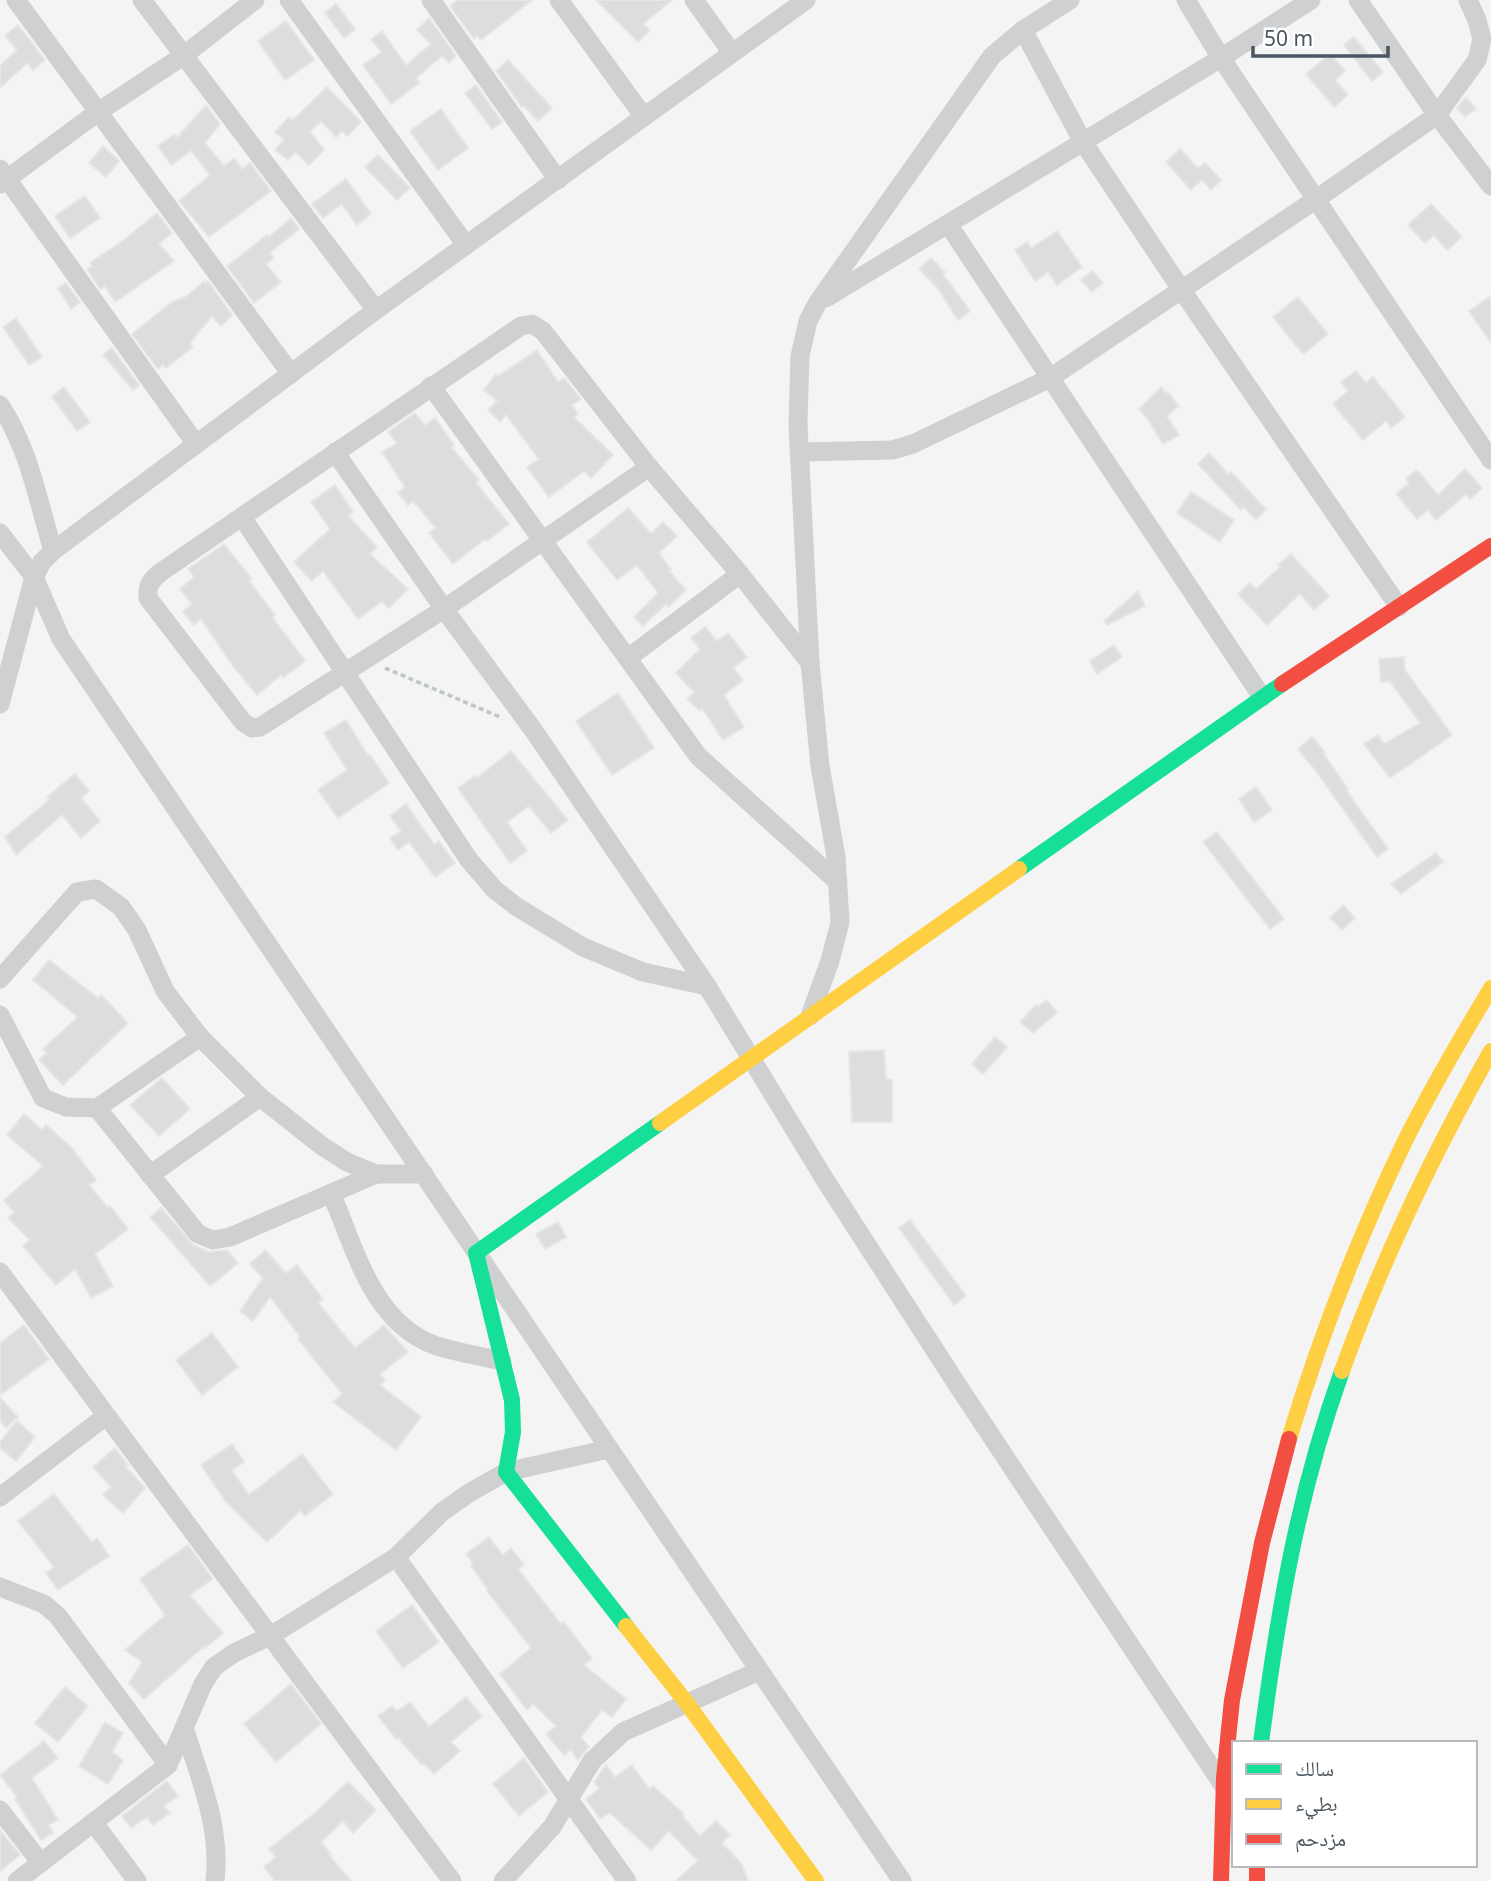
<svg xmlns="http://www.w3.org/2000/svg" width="1491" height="1881" font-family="'Noto Sans','Noto Naskh Arabic',sans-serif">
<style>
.building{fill:#ddddde;stroke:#e5e6e7;stroke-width:2}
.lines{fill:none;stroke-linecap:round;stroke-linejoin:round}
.path{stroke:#bcc7c4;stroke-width:3.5;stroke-dasharray:5 3.5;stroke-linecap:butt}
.street{stroke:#ced0d2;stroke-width:19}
.fast{stroke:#16e098;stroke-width:16}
.slow{stroke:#ffcf43;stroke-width:16}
.jam{stroke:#f24e42;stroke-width:16}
</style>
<rect width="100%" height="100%" fill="#f4f4f4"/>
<g class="building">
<polygon points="457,0 532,0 481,40 477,36 474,39 450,6"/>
<polygon points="596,0 672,0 643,24 650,30 638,42"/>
<polygon points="336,4 355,29 344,38 325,13"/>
<polygon points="429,18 456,56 449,63 442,56 416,78 419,83 391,104 363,65 382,52 371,40 382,31 406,65 431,44 417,30"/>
<polygon points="286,21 314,60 285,80 258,41"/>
<polygon points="18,25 45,60 33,70 27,63 0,88 0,66 17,50 5,36"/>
<polygon points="1354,37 1383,72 1372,81 1344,45"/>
<polygon points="1330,54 1345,71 1335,80 1348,95 1334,107 1306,74"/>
<polygon points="508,60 552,108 538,121 524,106 522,107 496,71"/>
<polygon points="476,85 502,122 492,129 465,93"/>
<polygon points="327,87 361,122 347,136 342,131 336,137 321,121 310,131 324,150 309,165 295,152 288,160 275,150 284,140 275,132 289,117 293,120"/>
<polygon points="1466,97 1476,109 1465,117 1457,108"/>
<polygon points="206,105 220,124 205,143 224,166 234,158 242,169 250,163 271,191 209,237 179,201 210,175 191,151 171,165 158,146 175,134 177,138"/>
<polygon points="441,109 468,148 438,170 410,131"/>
<polygon points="103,146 119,161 106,177 89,163"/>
<polygon points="1180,149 1198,168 1205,163 1221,180 1211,190 1202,180 1191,190 1166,162"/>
<polygon points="378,155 410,188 397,200 365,167"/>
<polygon points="346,179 371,214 357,225 342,204 323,218 312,204"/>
<polygon points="85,196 100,218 70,238 55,216"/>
<polygon points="1431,204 1462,237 1447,250 1434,235 1425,243 1408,225"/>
<polygon points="157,213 172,233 159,244 174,261 115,302 105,286 100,289 87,269 92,266 90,263 124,240"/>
<polygon points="291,218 299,229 270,253 274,258 266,264 281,282 254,303 227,266 267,235 269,237"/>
<polygon points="1057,231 1082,267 1057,285 1048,272 1035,281 1015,250 1027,242 1031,248"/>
<polygon points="931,258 945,272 943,274 970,311 958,320 936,286 919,269"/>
<polygon points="1092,271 1103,283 1092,292 1081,280"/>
<polygon points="204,281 206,283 208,281 232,315 221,326 212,316 190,343 193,347 166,368 163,365 158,369 132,334 172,302 187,296"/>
<polygon points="66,283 80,302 71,309 58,288"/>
<polygon points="1491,296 1491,343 1469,311"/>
<polygon points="1298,297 1328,334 1303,354 1273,317"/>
<polygon points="16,318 42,357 29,365 3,327"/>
<polygon points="112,348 139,385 133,390 103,355"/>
<polygon points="537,350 558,382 564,378 581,399 572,405 578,414 574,417 613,455 591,478 584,471 549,497 527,467 539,459 506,415 500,422 488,410 497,401 484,390 496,374 498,376"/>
<polygon points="1356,371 1366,383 1373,377 1405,417 1391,428 1386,421 1363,440 1333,404 1348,391 1341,382"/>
<polygon points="64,387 90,422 77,431 52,397"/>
<polygon points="1161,387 1166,393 1168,392 1179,406 1167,416 1179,435 1163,444 1147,418 1139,409"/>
<polygon points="415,413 425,425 435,418 454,445 451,447 479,480 476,483 509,524 487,541 485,539 453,564 429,533 436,528 413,501 408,505 398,493 405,487 382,452 397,443 388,432"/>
<polygon points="1209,453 1228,474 1231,472 1266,509 1256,520 1243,506 1241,510 1198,464"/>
<polygon points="1465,469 1482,488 1470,499 1466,494 1436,520 1428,510 1417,519 1396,494 1409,483 1406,479 1417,470 1438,495"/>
<polygon points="335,485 353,512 348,516 377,547 370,554 408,589 389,608 382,601 358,619 323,571 312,581 294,562 330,529 311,502"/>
<polygon points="1191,492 1234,520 1220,542 1177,513"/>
<polygon points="628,508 651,534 663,522 677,536 659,553 671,570 669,571 686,590 668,607 666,604 643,626 634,617 658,593 637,565 617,580 587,542"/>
<polygon points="224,544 252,579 249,581 275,615 272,617 305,661 283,678 281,675 257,695 235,669 201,619 194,625 183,612 192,604 180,589 194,577 188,569"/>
<polygon points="1291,554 1329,596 1314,610 1300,594 1267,625 1238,594 1250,583 1256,589 1280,567 1278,565"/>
<polygon points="1138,591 1145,606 1107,625 1104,621"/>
<polygon points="705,627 717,641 728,633 747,657 733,668 743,680 724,695 744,727 723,740 702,708 700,711 687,699 694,692 676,673 700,649 691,638"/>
<polygon points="1114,645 1122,657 1097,674 1090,661"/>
<polygon points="1404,657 1405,670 1452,735 1390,778 1364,744 1378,735 1384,744 1420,723 1390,681 1381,682 1379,659"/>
<polygon points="618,693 654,748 612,775 576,721"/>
<polygon points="346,720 368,756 370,755 389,783 338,818 318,790 347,770 324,733"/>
<polygon points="1312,737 1325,752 1323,753 1348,789 1346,790 1388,849 1377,857 1316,771 1298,749"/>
<polygon points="511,751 568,820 551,833 529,806 507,822 527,851 510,863 458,788 475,776 477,778"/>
<polygon points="75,774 89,791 81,798 100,821 81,838 62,815 16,855 5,837 49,800 47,797"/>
<polygon points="1256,787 1272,810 1254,822 1239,799"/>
<polygon points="406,804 434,844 439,841 455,863 435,877 409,842 398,850 390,838 401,831 390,816"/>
<polygon points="1217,832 1284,919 1270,929 1203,842"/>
<polygon points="1436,853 1443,862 1401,894 1391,884"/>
<polygon points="1343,905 1355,918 1342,930 1330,918"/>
<polygon points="49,960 98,998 101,995 128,1023 63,1085 39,1060 47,1053 43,1049 78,1017 33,980"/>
<polygon points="1047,1000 1057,1013 1033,1033 1020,1022 1036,1005 1038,1006"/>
<polygon points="995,1037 1007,1047 983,1074 972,1064"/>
<polygon points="884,1050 886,1079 892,1080 892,1122 852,1122 849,1052"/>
<polygon points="162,1078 190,1109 159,1136 130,1105"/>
<polygon points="24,1114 42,1130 46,1125 71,1147 96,1180 89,1185 107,1207 110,1206 128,1229 95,1254 113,1286 91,1298 75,1269 56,1285 23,1246 30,1240 8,1218 14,1212 4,1200 43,1166 7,1135"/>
<polygon points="161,1208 193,1245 209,1252 227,1250 238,1263 210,1286 150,1217"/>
<polygon points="910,1220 966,1296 954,1305 899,1228"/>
<polygon points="558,1222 566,1237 545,1249 536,1234"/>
<polygon points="265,1250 286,1273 297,1265 323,1299 318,1303 355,1348 384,1325 408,1352 380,1374 385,1381 380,1385 421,1417 396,1450 333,1402 342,1394 298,1339 300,1337 270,1297 253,1321 240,1311 263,1278 250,1264"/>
<polygon points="24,1325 49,1359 0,1395 0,1343"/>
<polygon points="212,1333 238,1367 202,1395 176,1360"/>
<polygon points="0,1398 18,1417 6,1428 0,1421"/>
<polygon points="17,1421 35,1437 16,1461 0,1448 0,1442"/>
<polygon points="232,1444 244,1462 232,1470 249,1495 302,1454 333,1494 305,1516 300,1511 267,1542 226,1502 201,1465"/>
<polygon points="115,1448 128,1465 125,1466 145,1488 123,1513 103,1495 111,1487 93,1467"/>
<polygon points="54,1494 92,1542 97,1538 109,1556 58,1590 46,1573 54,1567 18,1521"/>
<polygon points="489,1537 503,1555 511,1548 524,1565 518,1569 561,1624 564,1622 592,1659 584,1665 626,1699 612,1717 602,1710 581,1737 589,1747 578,1760 571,1750 564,1755 546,1734 556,1726 533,1704 527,1710 500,1674 531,1648 487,1591 488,1590 471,1566 473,1564 466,1554"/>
<polygon points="188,1545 213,1579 190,1595 223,1633 204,1649 203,1647 144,1699 129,1683 142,1662 125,1650 165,1615 140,1579"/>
<polygon points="412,1605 439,1642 403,1668 376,1631"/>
<polygon points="291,1684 321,1724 276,1762 244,1724"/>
<polygon points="65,1687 88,1706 58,1742 35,1723"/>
<polygon points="466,1697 482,1716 451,1742 460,1751 434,1774 424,1764 422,1765 398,1738 396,1739 378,1716 392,1706 397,1711 410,1702 429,1727"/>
<polygon points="105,1722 123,1733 112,1752 123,1760 108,1784 79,1766"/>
<polygon points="44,1741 58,1758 32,1778 58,1820 49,1825 53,1833 41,1840 15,1799 17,1797 0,1775"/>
<polygon points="524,1758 548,1792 519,1816 493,1784"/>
<polygon points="606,1765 615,1777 632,1765 649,1789 653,1786 684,1814 682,1816 700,1836 716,1821 730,1835 722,1843 741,1863 748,1881 676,1881 698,1861 669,1831 651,1850 610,1813 600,1819 586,1799 599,1789 594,1782"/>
<polygon points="167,1781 178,1796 164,1806 170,1813 153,1825 147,1817 131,1828 122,1816"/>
<polygon points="348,1782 376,1810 353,1833 343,1821 321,1842 331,1854 329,1855 351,1881 275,1881 264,1867 276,1857 269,1849 315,1813"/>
<polygon points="0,1830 20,1855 0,1871"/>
</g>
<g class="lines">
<polyline class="path" points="385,668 500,717"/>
<g class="street">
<polyline points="16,0 291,374"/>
<polyline points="142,0 376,310"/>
<polyline points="289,0 466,245"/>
<polyline points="431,0 558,180"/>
<polyline points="559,0 644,117"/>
<polyline points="694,0 732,53"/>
<polyline points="1186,0 1221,58 1491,460"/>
<polyline points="1358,0 1437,115 1491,186"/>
<polyline points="1023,30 1083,142 1181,289 1399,607"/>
<polyline points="0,169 196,444"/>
<polyline points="0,184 98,112 183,56 255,0"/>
<polyline points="948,224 1262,697"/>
<polyline points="826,298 1221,58 1311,0"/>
<polyline points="431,386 698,756 838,882"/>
<path d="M 0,405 C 29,448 38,501 53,551"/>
<polyline points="335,452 444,609 534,731 707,986 827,1183 962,1392 1225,1788"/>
<polyline points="799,452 892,450 913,444 1050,378 1315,200 1437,115 1477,60 1482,39 1477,20 1468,0"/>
<path d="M 649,467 L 444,609 L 260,727 L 252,728 L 243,722 L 148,598 C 147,585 151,580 161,572 L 521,326 L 532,324 L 543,331 L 649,467 L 740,574 L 810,663"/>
<polyline points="242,517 469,860 495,890 517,907 583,947 643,972 707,986"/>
<polyline points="0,533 34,577 61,639 902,1881"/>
<polyline points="628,658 740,574"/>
<polyline points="0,704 34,577 42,562 53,551 376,310 806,0"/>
<polyline points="0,979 77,892 96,889 121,907 137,930 165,991 200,1037 260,1097 322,1146 347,1162 376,1174 424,1174"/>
<polyline points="0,1015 43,1098 66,1107 97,1108 200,1037"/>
<polyline points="810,1016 830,961 840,922 836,857 820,766 810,663 798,424 800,356 808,321 818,302 992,56 1023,30 1070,0"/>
<polyline points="97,1108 198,1234 213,1240 230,1237 376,1174"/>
<polyline points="150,1175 260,1097"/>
<path d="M 331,1193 C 355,1248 372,1322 434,1345 C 455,1352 480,1356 502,1361"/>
<polyline points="0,1272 452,1881"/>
<polyline points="0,1497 106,1416"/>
<polyline points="396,1557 627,1881"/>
<polyline points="0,1587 44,1604 58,1616 168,1765"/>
<path d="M 185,1731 C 201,1781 221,1828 215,1881"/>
<polyline points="0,1810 41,1863"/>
<polyline points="94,1823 137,1881"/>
<polyline points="17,1881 168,1765 203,1684 214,1667 234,1653 270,1636 320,1605 396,1557 442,1512 469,1493 506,1472 609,1449"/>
<polyline points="503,1881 552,1827 592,1761 623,1732 759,1671"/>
</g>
<g class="fast">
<polyline points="1019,869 1282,684"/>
<polyline points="626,1626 506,1472 513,1432 512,1400 476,1253 660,1123"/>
<path d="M 1261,1743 C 1278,1612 1297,1496 1342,1371"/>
</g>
<g class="slow">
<polyline points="660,1123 1019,869"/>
<path d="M 1342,1371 C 1382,1260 1433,1154 1491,1051"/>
<path d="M 1289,1439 C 1320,1337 1358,1238 1405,1141 C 1431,1089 1461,1038 1491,988"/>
<polyline points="626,1626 686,1702 816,1881"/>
</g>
<g class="jam">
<polyline points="1282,684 1491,546"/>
<polyline points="1257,1865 1257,1881"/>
<polyline points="1221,1881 1224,1778 1232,1700 1262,1543 1289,1439"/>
</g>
</g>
<rect x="1232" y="1741" width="245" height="126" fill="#ffffff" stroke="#b7bbc0" stroke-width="2"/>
<rect x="1246" y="1764" width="35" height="10" fill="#16e098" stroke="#b7bbc0" stroke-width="2"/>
<text x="1295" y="1776" font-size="21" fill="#4a5661">سالك</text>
<rect x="1246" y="1799" width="35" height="10" fill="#ffcf43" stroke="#b7bbc0" stroke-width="2"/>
<text x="1295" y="1811" font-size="21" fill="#4a5661">بطيء</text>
<rect x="1246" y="1834" width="35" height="10" fill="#f24e42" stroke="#b7bbc0" stroke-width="2"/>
<text x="1295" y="1846" font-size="21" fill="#4a5661">مزدحم</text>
<path d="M1253 46v10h135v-10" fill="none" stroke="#4a5661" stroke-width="3.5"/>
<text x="1264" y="46" font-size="21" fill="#4a5661" stroke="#ffffff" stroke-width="5" paint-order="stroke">50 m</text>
</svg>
